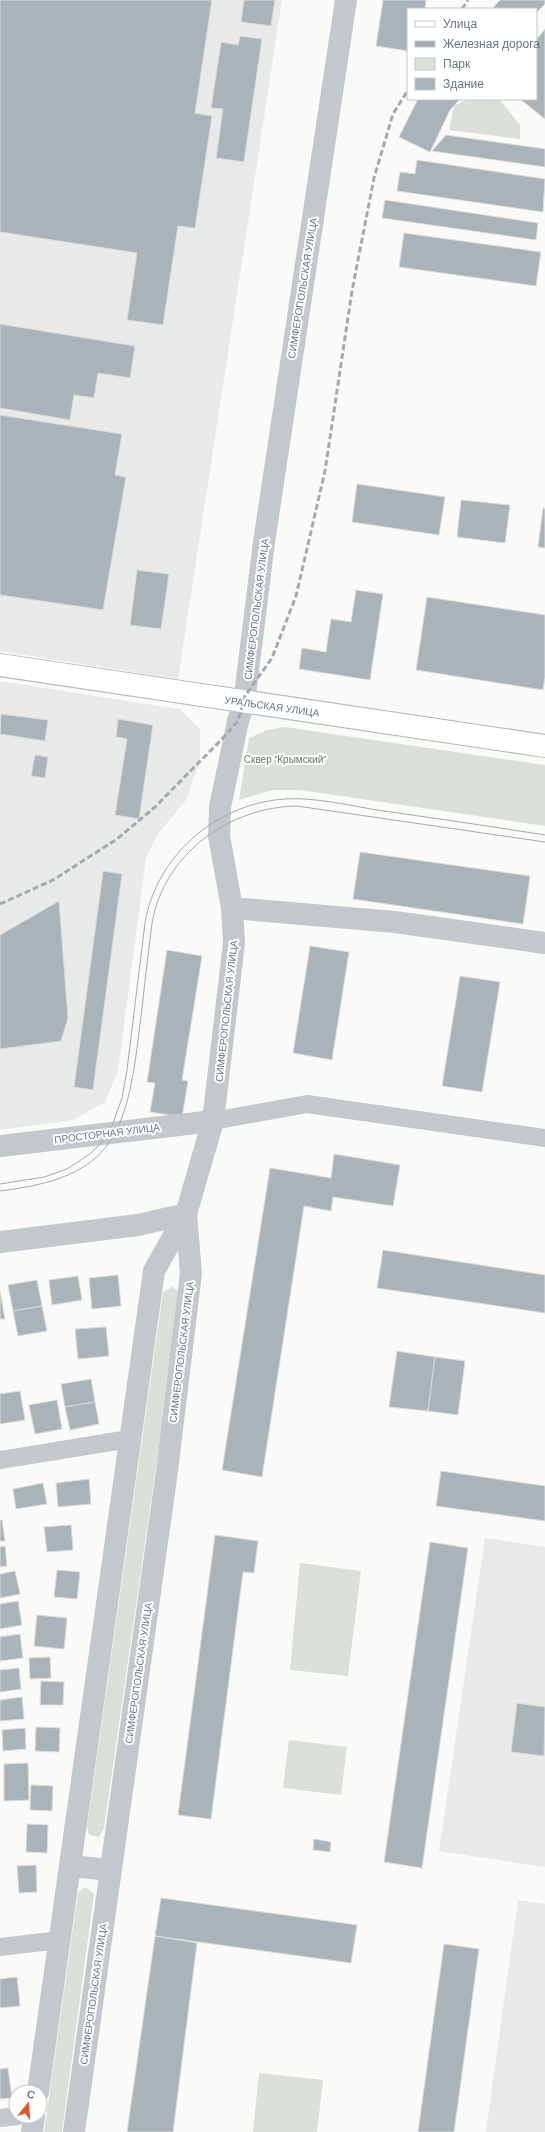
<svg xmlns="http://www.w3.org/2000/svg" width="545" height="2132" font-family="'DM Sans',sans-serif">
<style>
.built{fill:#e8e9e9}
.green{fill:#dadfd7}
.building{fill:#aab3b9;stroke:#dcdcda}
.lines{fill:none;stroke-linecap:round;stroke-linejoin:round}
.secondary-casing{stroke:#b3babf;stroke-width:24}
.minor{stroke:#c3c8cc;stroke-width:18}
.tertiary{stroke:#c3c8cc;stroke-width:22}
.secondary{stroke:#fff;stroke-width:22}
.tram{stroke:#a2aab0;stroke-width:1}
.rail{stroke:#a2aab0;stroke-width:3;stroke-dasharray:6 3;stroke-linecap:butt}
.labels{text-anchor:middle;stroke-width:4;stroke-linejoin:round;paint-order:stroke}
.street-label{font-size:10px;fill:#657683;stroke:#fff}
.park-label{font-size:10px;fill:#687a64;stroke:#fff}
</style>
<rect width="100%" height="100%" fill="#fafaf8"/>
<g class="built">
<polygon points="0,0 282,0 178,679 0,651"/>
<polygon points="0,681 179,709 200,729 200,760 186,800 158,834 146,858 118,1071 105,1102 73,1120 0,1130"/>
<polygon points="485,1538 545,1547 545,1867 439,1851"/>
<polygon points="518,1900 545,1904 545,2132 486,2132"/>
</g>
<g class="green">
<polygon points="469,99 500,100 520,125 520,139 449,130 454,106"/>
<polygon points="285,727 545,765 545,826 300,790 272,790 239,800 249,738 267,730"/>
<polygon points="172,1287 181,1293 104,1828 99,1837 89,1835 87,1827 163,1292"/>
<polygon points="300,1563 361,1571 348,1676 290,1670"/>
<polygon points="289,1740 347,1747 341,1795 283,1788"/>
<polygon points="85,1887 94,1894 62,2132 44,2132 78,1893"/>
<polygon points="259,2073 323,2080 317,2132 253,2132"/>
</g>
<g class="building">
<polygon points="0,0 212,0 195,113 212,116 195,228 178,226 163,325 127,320 137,253 0,232"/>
<polygon points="244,0 275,0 271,26 241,22"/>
<polygon points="383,0 426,0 425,9 408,9 408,51 376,46"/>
<polygon points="500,0 545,0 545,4 536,13 536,9 492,9"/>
<polygon points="545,29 545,119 520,99 536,99 536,40"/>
<polygon points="240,36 262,39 244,162 216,158 223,109 211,108 221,42 238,45"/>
<polygon points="418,99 460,99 450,110 430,152 399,137"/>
<polygon points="446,135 545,149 545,167 432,151"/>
<polygon points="417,160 545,179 543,212 397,191 400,172 415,174"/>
<polygon points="385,200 538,223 536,240 382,218"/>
<polygon points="404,233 541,252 536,286 399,267"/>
<polygon points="0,324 135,346 130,378 98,373 94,398 74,395 70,420 0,408"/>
<polygon points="0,415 122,434 115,475 126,477 103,610 0,595"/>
<polygon points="357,484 445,497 439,535 352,522"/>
<polygon points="461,500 510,505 505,543 457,537"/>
<polygon points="543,508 545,509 545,548 538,547"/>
<polygon points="137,570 169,574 161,629 130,625"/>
<polygon points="356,590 383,594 370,680 299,669 302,648 326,652 331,619 351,622"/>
<polygon points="427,597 545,615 545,677 543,690 416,670"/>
<polygon points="1,714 48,720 45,741 0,734"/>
<polygon points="118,719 153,725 139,819 115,815 127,739 116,737"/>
<polygon points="35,755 48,757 45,778 31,776"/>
<polygon points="360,852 530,876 523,924 353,899"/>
<polygon points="103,871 122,874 93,1090 74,1087"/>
<polygon points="59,901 68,1018 61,1041 0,1049 0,935"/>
<polygon points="310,946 349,952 332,1060 293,1053"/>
<polygon points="167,950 202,956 182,1080 188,1081 182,1117 150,1112 155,1083 147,1082"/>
<polygon points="460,976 500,982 482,1092 442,1086"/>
<polygon points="334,1154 400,1165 393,1206 333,1197 331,1211 304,1206 262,1477 222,1470 270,1168 331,1178"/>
<polygon points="383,1250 545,1275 545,1313 377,1288"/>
<polygon points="118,1275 121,1306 92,1309 89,1278"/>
<polygon points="78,1276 82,1300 52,1305 49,1280"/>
<polygon points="37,1280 42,1306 13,1311 8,1285"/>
<polygon points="0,1291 5,1319 0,1319"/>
<polygon points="42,1306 47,1331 18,1336 13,1311"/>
<polygon points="106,1327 109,1356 78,1359 75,1329"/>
<polygon points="397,1351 435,1357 428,1411 389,1407"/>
<polygon points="435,1357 465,1361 458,1415 428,1411"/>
<polygon points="91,1379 95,1402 65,1407 61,1384"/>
<polygon points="20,1391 25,1420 0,1424 0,1394"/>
<polygon points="57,1400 62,1429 35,1434 29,1405"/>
<polygon points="95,1402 99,1424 70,1430 65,1407"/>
<polygon points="441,1471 545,1486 545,1521 436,1506"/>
<polygon points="89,1479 91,1504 58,1507 56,1483"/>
<polygon points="43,1483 47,1504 16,1509 13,1489"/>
<polygon points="0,1520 2,1520 5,1541 0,1541"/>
<polygon points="71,1525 73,1550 47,1552 44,1527"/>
<polygon points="215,1535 258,1541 254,1573 243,1572 211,1819 178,1815"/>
<polygon points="430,1542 468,1548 422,1868 384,1862"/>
<polygon points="5,1546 7,1566 0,1567 0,1547"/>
<polygon points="57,1570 80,1572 77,1599 54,1597"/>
<polygon points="15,1571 20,1594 0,1598 0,1574"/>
<polygon points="18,1601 22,1625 0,1629 0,1604"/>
<polygon points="37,1615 67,1618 64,1649 34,1646"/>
<polygon points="20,1634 23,1658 0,1661 0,1637"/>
<polygon points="50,1657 51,1678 30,1679 29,1658"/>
<polygon points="19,1668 21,1689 0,1692 0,1670"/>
<polygon points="41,1681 64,1682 63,1705 40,1705"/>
<polygon points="22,1697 24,1719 0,1721 0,1700"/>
<polygon points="517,1703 545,1707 544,1756 511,1752"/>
<polygon points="36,1727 60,1728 59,1752 35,1751"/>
<polygon points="25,1728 26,1749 3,1751 2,1730"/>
<polygon points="28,1763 29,1800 4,1801 4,1764"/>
<polygon points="31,1785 53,1786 52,1811 30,1810"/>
<polygon points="27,1824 48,1825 47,1853 26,1852"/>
<polygon points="314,1839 331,1842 330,1852 313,1850"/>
<polygon points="36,1865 37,1892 19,1893 17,1866"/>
<polygon points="161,1898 357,1925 351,1963 155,1936"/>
<polygon points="155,1936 197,1943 173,2132 127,2132"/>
<polygon points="444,1944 479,1949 454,2132 418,2132"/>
<polygon points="17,1977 20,2006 0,2008 0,1979"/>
<polygon points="8,2068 12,2098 0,2099 0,2069"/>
</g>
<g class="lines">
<defs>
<polyline id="secondary" points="0,665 545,746"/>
</defs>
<use href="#secondary" class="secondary-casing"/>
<g class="minor">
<polyline points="213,1121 307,1104 545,1138"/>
<polyline points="0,1460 129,1439"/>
<polyline points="0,1947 59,1940"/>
<polyline points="0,2118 18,2116"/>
</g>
<g class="tertiary">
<polyline points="232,908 395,922 545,943"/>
<polyline points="0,1146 213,1121"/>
<polyline points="0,1242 138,1225 186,1214"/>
<polyline points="70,1866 110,1870"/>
<polyline points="38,2092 154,1271 186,1214 213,1121 234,943 232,908 219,836 220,807 238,721 244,703 264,542 346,0"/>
<polyline points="32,2132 34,2116"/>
<polyline points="74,2132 167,1471 191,1273 186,1214"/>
</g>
<use href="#secondary" class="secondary"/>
<g class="tram">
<path d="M 0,1184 L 44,1177 L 67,1169 L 90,1154 L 102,1142 L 112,1126 L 122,1098 L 127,1070 L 145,923 C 156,856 216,804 284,799 C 314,797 347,805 377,810 C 433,818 489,826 545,835"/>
<path d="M 0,1191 C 107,1178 125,1142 138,1041 C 143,1001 147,962 152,923 C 164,854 229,807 297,806 L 545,842"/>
</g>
<g class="rail">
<polyline points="462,9 468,0"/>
<polyline points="0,904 53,880 117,839 155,807 221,740 238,721 245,696 272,658 296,596 325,471 352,291 374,178 393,114 408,90"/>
</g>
</g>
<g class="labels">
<g class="street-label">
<text transform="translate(302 288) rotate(-81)" y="4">СИМФЕРОПОЛЬСКАЯ УЛИЦА</text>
<text transform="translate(256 609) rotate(-83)" y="4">СИМФЕРОПОЛЬСКАЯ УЛИЦА</text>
<text transform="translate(272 706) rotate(8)" y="4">УРАЛЬСКАЯ УЛИЦА</text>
<text transform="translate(226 1011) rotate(-84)" y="4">СИМФЕРОПОЛЬСКАЯ УЛИЦА</text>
<text transform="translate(107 1133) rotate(-7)" y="4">ПРОСТОРНАЯ УЛИЦА</text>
<text transform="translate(181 1352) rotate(-83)" y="4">СИМФЕРОПОЛЬСКАЯ УЛИЦА</text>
<text transform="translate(138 1673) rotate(-82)" y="4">СИМФЕРОПОЛЬСКАЯ УЛИЦА</text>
<text transform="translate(93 1994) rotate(-82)" y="4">СИМФЕРОПОЛЬСКАЯ УЛИЦА</text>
</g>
<g class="park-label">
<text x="285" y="763">Сквер "Крымский"</text>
</g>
</g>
<rect x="407" y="8" width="130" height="92" fill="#ffffff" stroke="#c1c8cd"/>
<rect x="415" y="21" width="20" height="6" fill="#ffffff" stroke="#c1c8cd"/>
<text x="443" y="28" font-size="12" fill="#657683">Улица</text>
<rect x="415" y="41" width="20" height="6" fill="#a2aab0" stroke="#c1c8cd"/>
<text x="443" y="48" font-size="12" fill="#657683">Железная дорога</text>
<rect x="415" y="58" width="20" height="12" fill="#dadfd7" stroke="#c1c8cd"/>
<text x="443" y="68" font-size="12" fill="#657683">Парк</text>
<rect x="415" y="78" width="20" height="12" fill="#aab3b9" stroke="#c1c8cd"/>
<text x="443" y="88" font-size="12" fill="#657683">Здание</text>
<g transform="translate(28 2104) rotate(17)"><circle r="19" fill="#ffffff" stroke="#c1c8cd"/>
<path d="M0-3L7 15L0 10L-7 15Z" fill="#e4572e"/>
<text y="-6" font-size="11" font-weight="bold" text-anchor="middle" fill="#657683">С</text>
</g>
</svg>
